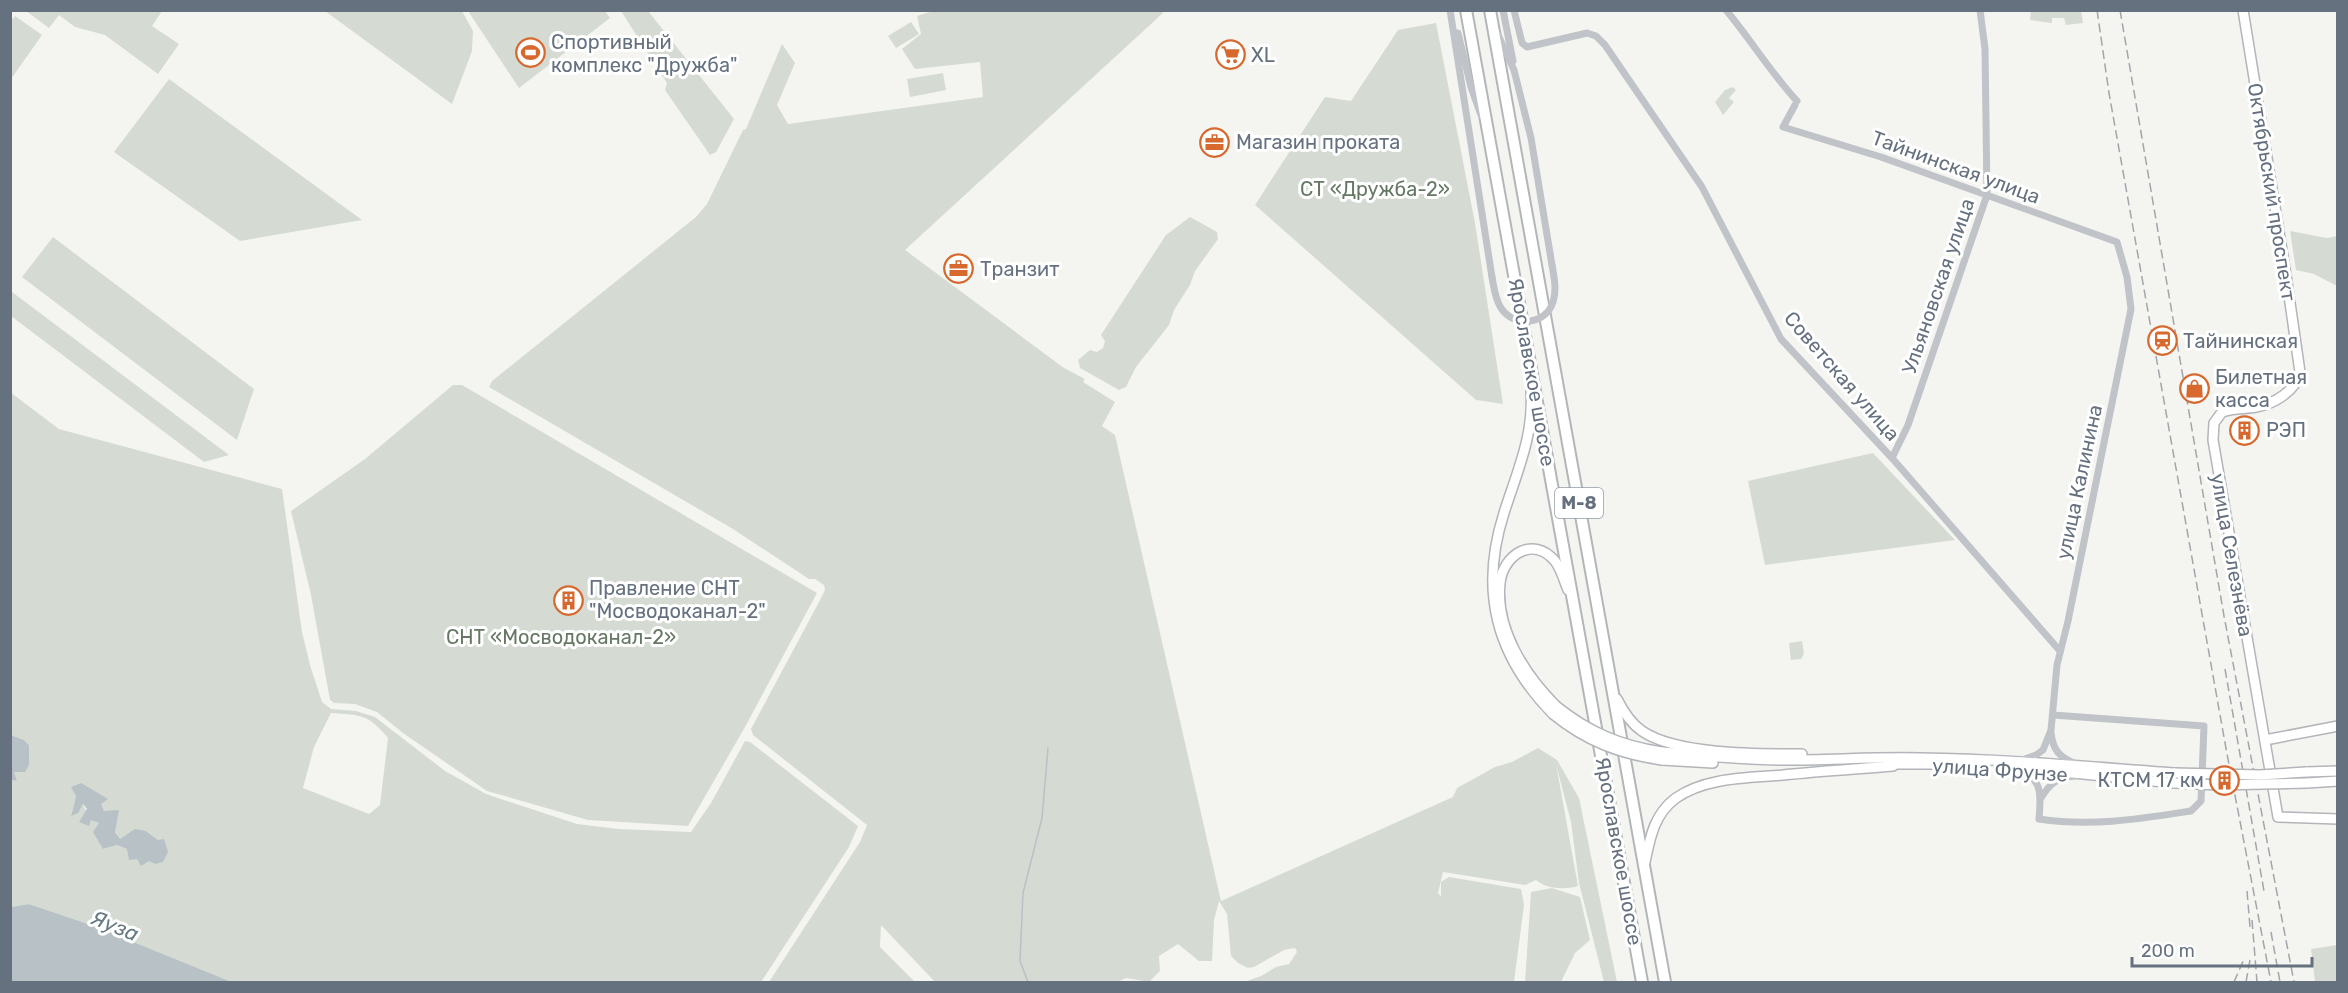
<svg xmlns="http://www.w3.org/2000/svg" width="2348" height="993" font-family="Rubik,sans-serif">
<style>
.green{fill:#d5dbd3;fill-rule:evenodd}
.water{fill:#b8c1c6}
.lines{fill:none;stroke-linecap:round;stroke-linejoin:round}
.stream{stroke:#b8c1c6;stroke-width:1.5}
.major-casing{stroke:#b2b5b9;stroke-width:12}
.highway-casing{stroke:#b3b6b9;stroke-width:14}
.minor{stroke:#c0c3c7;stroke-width:7}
.major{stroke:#fff;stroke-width:9}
.highway{stroke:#fff;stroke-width:10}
.rail{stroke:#a2a6ab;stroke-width:1.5;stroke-dasharray:9 4.5;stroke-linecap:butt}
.major-bridge-casing{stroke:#b2b5b9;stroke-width:12;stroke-linecap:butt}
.minor-bridge{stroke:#c0c3c7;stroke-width:7}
.major-bridge{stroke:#fff;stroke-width:9}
.labels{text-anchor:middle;stroke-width:6;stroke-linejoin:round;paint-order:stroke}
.shield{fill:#fff;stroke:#949ca6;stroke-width:1.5}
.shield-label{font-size:18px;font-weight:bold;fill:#667180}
.poi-label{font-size:20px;fill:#667180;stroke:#fff;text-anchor:start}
.street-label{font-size:20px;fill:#667180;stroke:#fff}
.park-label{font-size:20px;fill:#667864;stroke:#fff}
.water-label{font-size:21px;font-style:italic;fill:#667984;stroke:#fff}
</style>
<rect width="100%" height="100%" fill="#f4f5f1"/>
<g class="green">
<polygon points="2031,10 2081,11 2083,23 2066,25 2064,18 2052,18 2052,23 2030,20"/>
<polygon points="26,11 162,11 152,26 179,44 158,74 105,35 75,27 59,15 49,28"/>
<polygon points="325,11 462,11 473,31 472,51 452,104"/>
<polygon points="468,11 605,11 610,18 519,88"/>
<polygon points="621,11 648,11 734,119 716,152 710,155 665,90 667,83"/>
<path d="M 933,11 L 1161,10 L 1163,13 L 905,250 L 1064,368 L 1085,379 L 1083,382 L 1115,402 L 1102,426 L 1115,435 L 1221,901 L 1453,797 L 1457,788 L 1495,767 L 1512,762 L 1538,748 L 1557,760 L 1579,798 L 1617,982 L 1604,982 L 1579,883 L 1571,822 L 1556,764 L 1578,886 C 1564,890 1547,889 1536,880 L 1525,885 L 1443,872 L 1438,893 L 1441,897 L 1441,882 L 1449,877 L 1521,889 L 1524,905 L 1514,982 L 1244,982 L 1261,976 L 1276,967 L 1289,964 L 1297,952 L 1295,948 L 1284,950 L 1254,967 L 1248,968 L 1238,963 L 1231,956 L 1227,914 L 1219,901 L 1214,920 L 1212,961 L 1199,961 L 1178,944 L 1159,956 L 1160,971 L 1149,982 L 1126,978 L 1117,982 L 935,982 L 881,925 L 880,947 L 915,982 L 769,982 L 860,842 L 867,825 L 753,735 L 751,729 L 819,602 L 825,590 L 824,585 L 815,579 L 809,579 L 733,529 L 489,387 L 492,381 L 696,217 L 707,204 L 743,130 L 746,129 L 782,44 L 795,63 L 777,105 L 788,124 L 983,97 L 980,62 L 915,69 L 902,49 L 921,34 L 917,16 Z"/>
<polygon points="15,16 42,35 11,79 11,21"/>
<polygon points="911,22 919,34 896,48 888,36"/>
<polygon points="1436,23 1475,223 1503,404 1476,400 1255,205 1325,97 1351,101 1398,30"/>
<polygon points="943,73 946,90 910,97 907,79"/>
<polygon points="169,79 362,220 240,241 114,152"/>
<polygon points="1733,87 1736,90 1729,98 1734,102 1723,115 1715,102 1725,90"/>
<polygon points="1190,217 1217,232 1218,239 1195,271 1190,285 1174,310 1169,325 1136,367 1126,387 1119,390 1080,368 1078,360 1090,350 1097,352 1103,348 1105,341 1101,335 1166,235"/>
<polygon points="2290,231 2327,238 2337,236 2337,286 2314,274 2296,270"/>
<polygon points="53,237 254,389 237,440 22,277"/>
<polygon points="12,292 229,455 204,462 11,316 11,294"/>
<polygon points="453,385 462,385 817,593 745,727 688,826 588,820 487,791 403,733 377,712 355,704 334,703 330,700 311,595 291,511 365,459"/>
<path d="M 10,392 L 59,429 L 282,489 L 302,632 L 310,665 L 322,702 L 331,709 L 356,711 L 375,717 L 445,771 L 486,794 L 577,824 L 619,829 L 691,832 L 711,803 L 745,741 L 750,742 L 858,826 L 849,847 L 761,982 L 232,982 L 94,926 L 29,904 L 11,907 L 11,780 L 17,781 L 14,772 L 29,765 L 29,745 L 24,740 L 11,735 ZM 331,713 C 361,715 368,714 388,738 L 380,805 L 369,814 L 303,788 L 314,747 ZM 76,796 L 100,804 L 120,840 L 146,831 L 158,840 L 127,849 L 117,845 L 103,849 L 99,823 L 91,819 L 82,803 L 71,815 Z"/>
<polygon points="1873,453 1955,540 1765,565 1748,481"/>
<polygon points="1802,641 1804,654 1801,659 1791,660 1789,643"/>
<polygon points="1552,888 1580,897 1590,940 1575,953 1561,982 1525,982 1531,892"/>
<polygon points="2337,945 2337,982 2315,982 2311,949"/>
</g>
<g class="water">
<polygon points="11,735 24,740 29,745 29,765 25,772 14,772 17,781 11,780"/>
<polygon points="81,783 108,799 101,804 104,811 119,810 115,832 120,839 135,829 146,831 158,840 164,839 168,852 163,862 155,864 149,861 141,866 137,859 129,860 127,849 117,845 103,849 93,832 99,823 91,820 89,826 79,822 87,809 83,804 78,813 71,816 76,796 71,787"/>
<polygon points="29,904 94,926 232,982 11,982 11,907"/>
</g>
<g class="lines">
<polyline class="stream" points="1028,982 1020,961 1023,893 1042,818 1048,748"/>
<defs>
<g id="major">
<path d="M 2243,10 L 2286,275 L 2300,372 C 2296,391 2274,404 2256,407 C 2245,409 2233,408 2222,412 L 2214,423 L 2213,440 L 2278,817 L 2338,819"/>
<path d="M 1531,392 C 1534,435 1517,472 1504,513 C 1479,591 1496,656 1553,714"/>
<path d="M 1617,699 C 1623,711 1630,723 1642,731 C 1677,755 1760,754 1802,754"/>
<path d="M 1556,706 C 1525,675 1495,629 1500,583 C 1503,555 1533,535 1555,561 C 1561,569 1564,580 1568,590"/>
<polyline points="2265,740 2338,726"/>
<path d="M 1662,752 C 1703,756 1744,760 1785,760 C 1830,760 1876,757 1921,758 C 2006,759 2091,767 2175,773"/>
<polyline points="1662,760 1713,763"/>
<polyline points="1889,764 1938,764"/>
<polyline points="2012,767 2174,783"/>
<polyline points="2306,772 2338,771"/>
<polyline points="2307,783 2338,781"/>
<path d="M 1645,862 C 1650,838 1654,814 1676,798 C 1706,777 1748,778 1783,775 C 1820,771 1856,769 1893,766"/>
</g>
<g id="highway">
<polyline points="1466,10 1642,982"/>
<polyline points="1490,10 1665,982"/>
</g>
</defs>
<use href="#major" class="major-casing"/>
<use href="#highway" class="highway-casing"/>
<g class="minor">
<polyline points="1450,10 1492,277"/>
<polyline points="1503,10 1513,61"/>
<polyline points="1514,10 1522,43 1527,47 1587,33 1596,36 1605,45 1702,187 1781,339 1892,458 2060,651"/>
<path d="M 1726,10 C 1751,40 1771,73 1797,101"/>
<polyline points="1458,33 1471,87 1481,115"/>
<polyline points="1498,35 1514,70 1531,138 1552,265"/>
<polyline points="1795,105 1783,127 1881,157 2117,242 2127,277 2131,309 2068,621 2057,665 2051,730 2043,750 2036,755 2022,760"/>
<polyline points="1892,458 1908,425 1987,195 1985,49 1980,10"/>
<path d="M 2051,733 C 2053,750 2059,757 2076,764"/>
<path d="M 2019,769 C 2043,779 2041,796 2039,819 C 2091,827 2139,819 2191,811 L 2201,801 L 2204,726 L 2053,715"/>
<path d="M 2041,798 C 2050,783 2057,778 2075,776"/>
</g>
<use href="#major" class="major"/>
<use href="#highway" class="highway"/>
<g class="rail">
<polyline points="2097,10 2109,93 2227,754 2271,982"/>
<polyline points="2120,10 2224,616 2294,982"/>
<polyline points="2225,669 2264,891"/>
<polyline points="2247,891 2250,927"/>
<polyline points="2252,920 2257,982"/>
<polyline points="2271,932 2280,982"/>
<polyline points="2234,982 2244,959"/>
<polyline points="2246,982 2250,960"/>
</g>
<defs>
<g id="major-bridge">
<path d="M 1556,706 C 1588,732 1621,746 1662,752"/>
<path d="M 1553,714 C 1586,741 1620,754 1662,760"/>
<polyline points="2175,773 2260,775 2306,772"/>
<polyline points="2174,783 2218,785 2307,783"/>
</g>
</defs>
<use href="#major-bridge" class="major-bridge-casing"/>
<path class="minor-bridge" d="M 1492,277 C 1494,288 1495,299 1501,308 C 1514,328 1546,325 1553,302 C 1557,290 1554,277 1552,265"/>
<use href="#major-bridge" class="major-bridge"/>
</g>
<defs>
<symbol id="stadium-ring" viewBox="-11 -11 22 22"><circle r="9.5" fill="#fff" stroke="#d7692f" stroke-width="1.5"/><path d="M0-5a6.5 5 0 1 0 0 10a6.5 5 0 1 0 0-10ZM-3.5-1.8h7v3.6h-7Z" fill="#d7692f"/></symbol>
<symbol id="supermarket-ring" viewBox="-11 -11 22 22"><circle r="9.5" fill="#fff" stroke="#d7692f" stroke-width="1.5"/><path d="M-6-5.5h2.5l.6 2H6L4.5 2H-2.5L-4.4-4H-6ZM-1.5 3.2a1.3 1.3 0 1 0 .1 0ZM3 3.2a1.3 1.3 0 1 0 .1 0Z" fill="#d7692f"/></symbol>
<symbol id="office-ring" viewBox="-11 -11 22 22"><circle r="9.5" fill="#fff" stroke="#d7692f" stroke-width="1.5"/><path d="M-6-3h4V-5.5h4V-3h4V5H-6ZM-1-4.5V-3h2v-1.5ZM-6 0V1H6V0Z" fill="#d7692f"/></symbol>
<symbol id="station-ring" viewBox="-11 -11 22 22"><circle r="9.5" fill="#fff" stroke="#d7692f" stroke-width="1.5"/><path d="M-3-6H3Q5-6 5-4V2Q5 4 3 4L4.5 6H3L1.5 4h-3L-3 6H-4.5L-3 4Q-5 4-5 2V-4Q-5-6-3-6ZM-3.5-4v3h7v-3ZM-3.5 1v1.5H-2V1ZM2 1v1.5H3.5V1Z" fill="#d7692f"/></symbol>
<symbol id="shop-ring" viewBox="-11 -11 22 22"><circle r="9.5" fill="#fff" stroke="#d7692f" stroke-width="1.5"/><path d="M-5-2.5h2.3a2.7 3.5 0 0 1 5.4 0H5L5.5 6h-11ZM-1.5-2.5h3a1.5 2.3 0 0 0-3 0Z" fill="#d7692f"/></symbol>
<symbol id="building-ring" viewBox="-11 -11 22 22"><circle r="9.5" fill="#fff" stroke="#d7692f" stroke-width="1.5"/><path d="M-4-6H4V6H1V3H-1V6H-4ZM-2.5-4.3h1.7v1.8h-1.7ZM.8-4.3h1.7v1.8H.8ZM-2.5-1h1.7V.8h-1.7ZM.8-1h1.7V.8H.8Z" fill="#d7692f"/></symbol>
</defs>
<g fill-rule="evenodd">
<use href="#stadium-ring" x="514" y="36" width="33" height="33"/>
<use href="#supermarket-ring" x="1214" y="38" width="33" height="33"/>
<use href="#office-ring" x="1198" y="126" width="33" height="33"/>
<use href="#office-ring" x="942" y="252" width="33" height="33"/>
<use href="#station-ring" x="2146" y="324" width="33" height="33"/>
<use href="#shop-ring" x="2178" y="372" width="33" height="33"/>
<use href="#building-ring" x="2228" y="414" width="33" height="33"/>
<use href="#building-ring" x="552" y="584" width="33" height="33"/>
<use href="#building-ring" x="2208" y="764" width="33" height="33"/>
</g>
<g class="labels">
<rect class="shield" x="1555" y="488" width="48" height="30" rx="4.5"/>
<g class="shield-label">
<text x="1579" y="509">М-8</text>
</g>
<g class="poi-label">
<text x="551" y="49">Спортивный<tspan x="551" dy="23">комплекс "Дружба"</tspan></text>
<text x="1251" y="62">XL</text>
<text x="1236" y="149">Магазин проката</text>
<text x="980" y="276">Транзит</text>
<text x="2183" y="348">Тайнинская</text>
<text x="2215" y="384">Билетная<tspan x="2215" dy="23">касса</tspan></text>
<text x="2266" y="437">РЭП</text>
<text x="589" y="595">Правление СНТ<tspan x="589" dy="23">"Мосводоканал-2"</tspan></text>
<text x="2204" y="787" text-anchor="end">КТСМ 17 км</text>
</g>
<g class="street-label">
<text transform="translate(1956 167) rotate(20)" y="7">Тайнинская улица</text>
<text transform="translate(2272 192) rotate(81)" y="7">Октябрьский проспект</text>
<text transform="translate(1938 286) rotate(-71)" y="7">Ульяновская улица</text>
<text transform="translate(1532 372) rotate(80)" y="7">Ярославское шоссе</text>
<text transform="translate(1842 376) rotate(49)" y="7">Советская улица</text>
<text transform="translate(2079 482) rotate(-78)" y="7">улица Калинина</text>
<text transform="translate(2232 555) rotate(80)" y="7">улица Селезнёва</text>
<text transform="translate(2000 770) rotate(4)" y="7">улица Фрунзе</text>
<text transform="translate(1619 851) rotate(80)" y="7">Ярославское шоссе</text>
</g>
<g class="park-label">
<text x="1375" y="196">СТ «Дружба-2»</text>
<text x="561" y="644">СНТ «Мосводоканал-2»</text>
</g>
<g class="water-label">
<text transform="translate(115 926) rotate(22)" y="7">Яуза</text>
</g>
</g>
<rect width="2348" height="993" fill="none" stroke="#667180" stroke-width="24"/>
<path d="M2132 957v9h180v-9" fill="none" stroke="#667180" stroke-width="3"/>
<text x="2141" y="957" font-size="18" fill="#667180" stroke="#ffffff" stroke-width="4.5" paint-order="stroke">200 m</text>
</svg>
